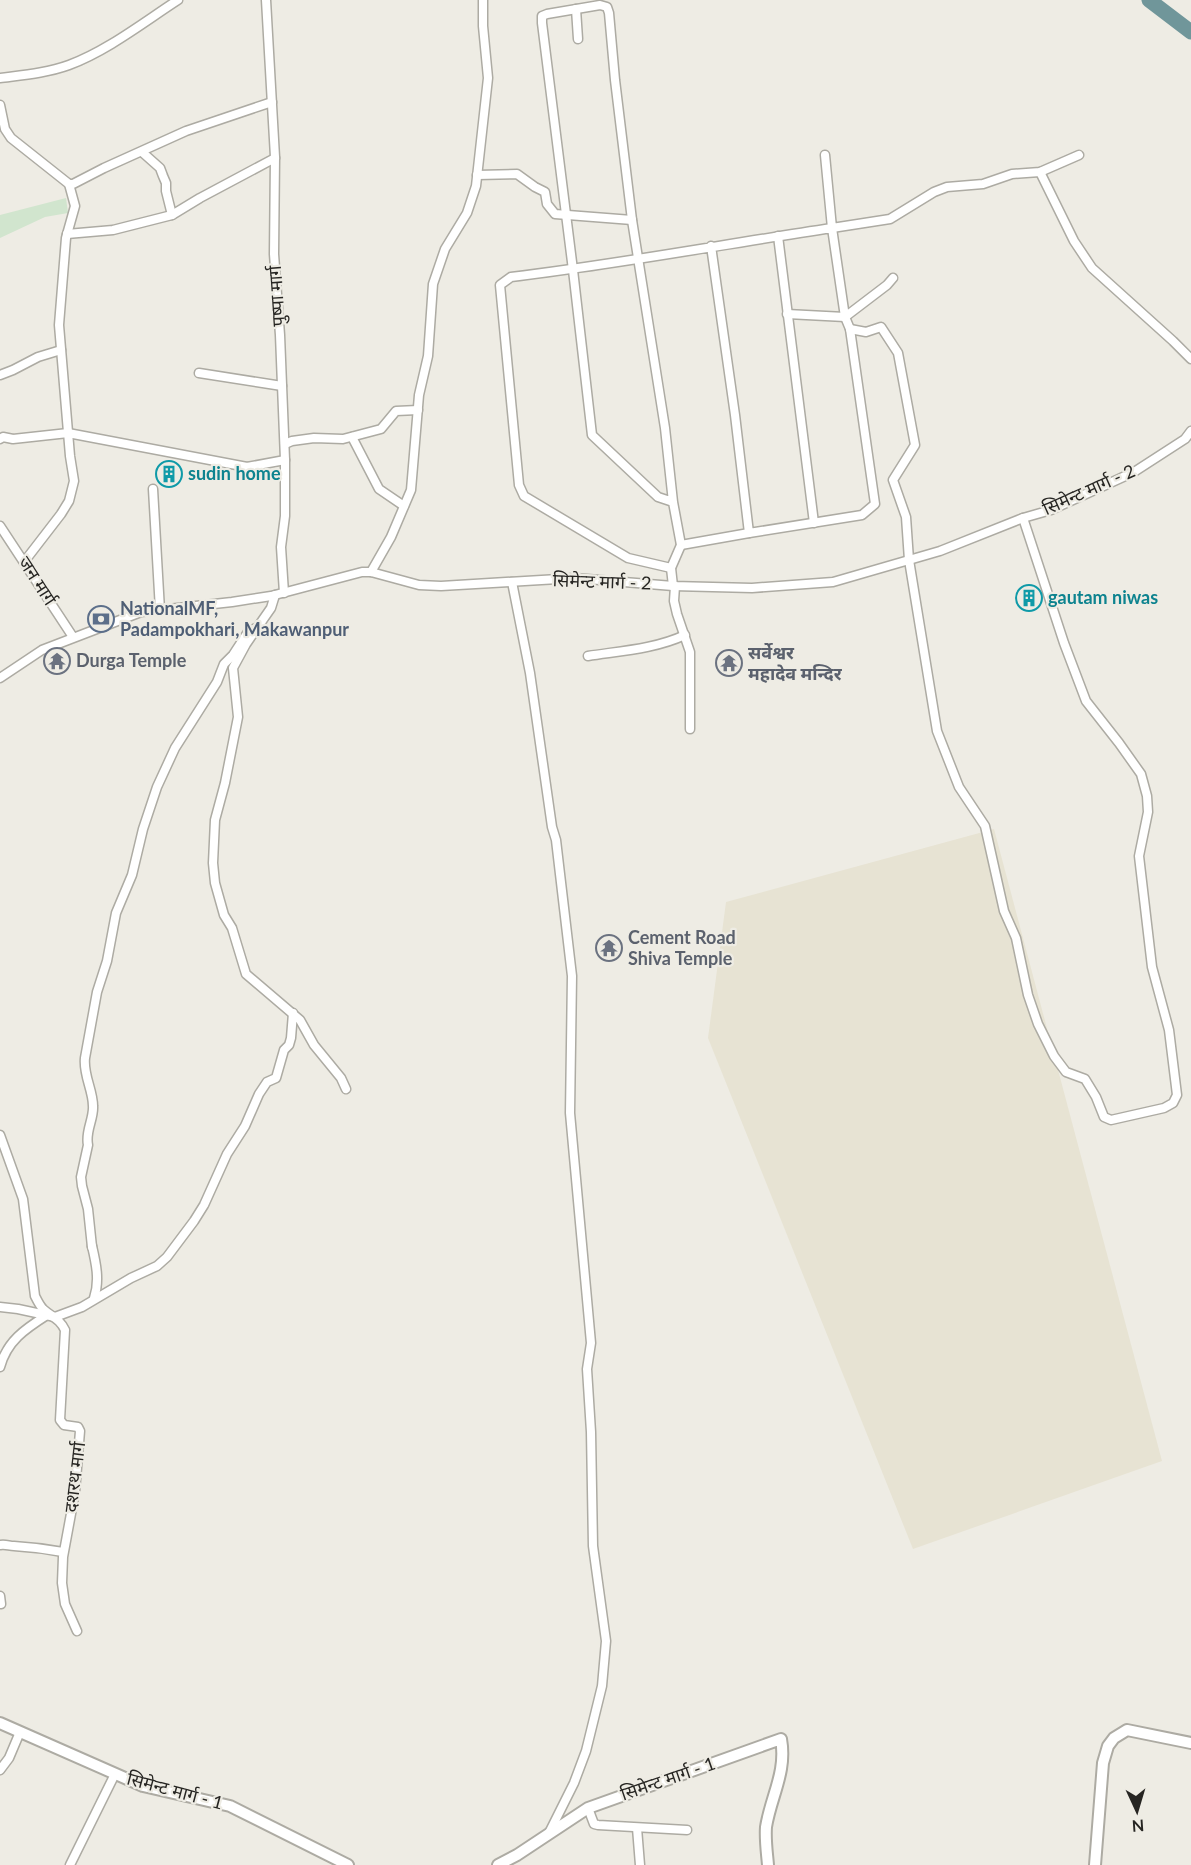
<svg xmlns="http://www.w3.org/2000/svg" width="1191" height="1865" font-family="Lato,'Noto Sans Devanagari',sans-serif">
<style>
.built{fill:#e7e3d3}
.green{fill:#d1e5ce}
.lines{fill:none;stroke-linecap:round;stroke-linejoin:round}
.river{stroke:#70969a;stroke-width:15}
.minor-casing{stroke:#adaba3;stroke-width:11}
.tertiary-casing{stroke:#adaba3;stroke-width:14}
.minor{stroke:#fff;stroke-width:8}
.tertiary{stroke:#fff;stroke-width:10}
.labels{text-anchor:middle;stroke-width:4.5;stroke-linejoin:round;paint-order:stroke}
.street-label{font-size:18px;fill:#262522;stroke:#eeece4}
.culture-label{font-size:18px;font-weight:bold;fill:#0d838f;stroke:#eeece4;text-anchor:start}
.service-label{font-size:18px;font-weight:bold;fill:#4e5e75;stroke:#eeece4;text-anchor:start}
.worship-label{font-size:18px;font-weight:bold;fill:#5b616d;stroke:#eeece4;text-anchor:start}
</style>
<rect width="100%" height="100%" fill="#eeece4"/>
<polygon class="built" points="994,829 1162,1461 913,1549 708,1038 726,902"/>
<polygon class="green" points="66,198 68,213 45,217 0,238 0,215"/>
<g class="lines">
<polyline class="river" points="1149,0 1191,32"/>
<defs>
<g id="minor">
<polyline points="266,0 275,157 274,254 280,335 285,460 285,516 281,547 284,593"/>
<polyline points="576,9 578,39"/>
<path d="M 0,78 C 23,75 47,73 69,65 C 107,51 144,22 178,0"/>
<polyline points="0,105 5,129 11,138 69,184 75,206 66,238 59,325 70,456 74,481 69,501 61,514 24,562"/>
<polyline points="142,152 160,168 163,176 166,183 166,191 172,215"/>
<polyline points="825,155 832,228 890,219 934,192 947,187 983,184 1012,174 1040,172 1079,155"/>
<polyline points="1040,172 1074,241 1092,268 1173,341 1191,359"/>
<polyline points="477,175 517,174 535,187 545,192 547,204 555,214 632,220"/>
<polyline points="69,184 73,184 104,168 186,131 272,102"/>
<polyline points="67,234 113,230 172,215 200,198 275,158"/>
<polyline points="778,236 814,523"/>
<polyline points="787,314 845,317 887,285 893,278"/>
<polyline points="850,329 866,332 881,327 898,353 915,445 893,480 906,517 909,560 937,731 959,787 985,826 1004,911 1016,938 1028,995 1038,1024 1054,1056 1066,1072 1085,1079 1096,1097 1104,1117 1111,1120 1164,1108 1173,1103 1177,1095 1169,1030 1152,967 1139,856 1148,812 1147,796 1141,774 1119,743 1086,701 1064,643 1023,518"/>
<polyline points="199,373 282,386"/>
<polyline points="0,375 13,370 38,357 61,350"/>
<polyline points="352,437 379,489 404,506"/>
<polyline points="0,439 3,437 13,439 68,433 247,467 285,460"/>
<polyline points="285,444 292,441 314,438 343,439 381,429 396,411 418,410"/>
<polyline points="153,489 160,610"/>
<polyline points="0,526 73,637"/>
<polyline points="681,545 749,533"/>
<path d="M 671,568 L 628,558 L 524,496 L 519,485 L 500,285 L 511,277 C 619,264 725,244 832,228 L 845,317 L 850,329 L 875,504 L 862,515 L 749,533 L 735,415 L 711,246"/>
<polyline points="371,572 391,537 411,490 419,395 428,356 433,284 445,249 467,213 476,186 488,78 483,26 483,0"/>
<polyline points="512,582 530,673 552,827 556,840 572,976 570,1113 591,1343 587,1369 591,1432 593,1546 606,1641 602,1686 586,1751 574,1783 549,1833"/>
<polyline points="673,586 671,568 681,545 673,502 665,428 632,220 615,80 609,13 607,7 600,5 547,14 542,16 542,23 573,270 592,435 658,497 673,502"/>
<polyline points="675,586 674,601 677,614 690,652 690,729"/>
<polyline points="275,595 271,608 246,644 233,668 238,717 225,783 215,820 213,863 215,883 224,915 232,928 246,974 300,1020 314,1045 341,1078 346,1089"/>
<path d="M 588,656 C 620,651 655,649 685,635"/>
<polyline points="0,678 42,650 141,612 232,602 271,596 362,572 371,572 419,585 441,586 575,578 673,586 752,588 833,582 940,551 1023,518 1051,510 1134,472 1185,439 1191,431"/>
<path d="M 0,1135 L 23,1199 L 35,1296 C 37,1300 40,1306 43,1309 C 52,1317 60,1319 65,1330 L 60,1420 L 64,1425 L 78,1427 L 80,1431 L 75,1492 L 63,1557 L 62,1583 L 65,1604 L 77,1631"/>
<path d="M 92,1246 C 96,1263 100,1281 94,1298"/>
<path d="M 92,1247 L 88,1209 L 82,1186 L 81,1177 L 88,1145 C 85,1131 94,1119 93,1106 C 93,1090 83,1075 85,1058 L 97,992 L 107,961 L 116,913 L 132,875 L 143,829 L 157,787 L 175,748 L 217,682 L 224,664 L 233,655 L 248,632 L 258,627"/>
<polyline points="0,1307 18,1309 55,1317 82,1307 131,1278 157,1266 167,1257 194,1221 204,1205 227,1154 245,1126 259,1094 267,1082 276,1078 284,1050 289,1045 291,1038 293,1013"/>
<path d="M 0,1367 C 7,1341 25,1329 47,1315"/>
<path d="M 0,1545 C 6,1544 9,1546 14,1546 C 31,1547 47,1549 63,1552"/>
<polyline points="0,1596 1,1604"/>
<polyline points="0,1770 9,1758 20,1732"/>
<polyline points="588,1808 594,1824 598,1825 687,1830"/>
<polyline points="637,1828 640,1865"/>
<polyline points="70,1865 115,1774"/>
</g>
<g id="tertiary">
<polyline points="0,1723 143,1786 230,1806 348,1865"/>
<path d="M 498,1865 L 517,1855 L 588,1808 L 781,1739 C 787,1772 771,1796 766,1827 C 765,1840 767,1853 768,1865"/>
<polyline points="1095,1865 1103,1763 1108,1746 1114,1738 1127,1730 1191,1743"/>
</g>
</defs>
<use href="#minor" class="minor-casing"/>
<use href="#tertiary" class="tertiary-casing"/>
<use href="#minor" class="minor"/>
<use href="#tertiary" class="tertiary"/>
</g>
<defs>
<symbol id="building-ring" viewBox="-11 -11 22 22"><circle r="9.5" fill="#eeece4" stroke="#0f9aa8" stroke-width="1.5"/><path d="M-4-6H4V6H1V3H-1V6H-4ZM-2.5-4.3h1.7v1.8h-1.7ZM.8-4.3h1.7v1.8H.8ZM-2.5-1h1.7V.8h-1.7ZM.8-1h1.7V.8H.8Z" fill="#0f9aa8"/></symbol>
<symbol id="bank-ring" viewBox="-11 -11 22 22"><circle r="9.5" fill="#eeece4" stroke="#5c6f8a" stroke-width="1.5"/><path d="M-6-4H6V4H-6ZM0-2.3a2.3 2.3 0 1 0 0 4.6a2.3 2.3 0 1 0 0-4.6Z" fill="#5c6f8a"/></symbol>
<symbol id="temple-ring" viewBox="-11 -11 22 22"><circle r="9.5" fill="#eeece4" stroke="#6b7280" stroke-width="1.5"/><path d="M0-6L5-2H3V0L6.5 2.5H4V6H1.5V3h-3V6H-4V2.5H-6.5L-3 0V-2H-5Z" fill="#6b7280"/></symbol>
</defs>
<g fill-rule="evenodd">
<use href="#building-ring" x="154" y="459" width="30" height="30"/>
<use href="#building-ring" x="1014" y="583" width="30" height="30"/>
<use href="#bank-ring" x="86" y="604" width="30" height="30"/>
<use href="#temple-ring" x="42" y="646" width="30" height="30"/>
<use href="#temple-ring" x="714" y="648" width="30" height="30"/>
<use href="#temple-ring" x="594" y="933" width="30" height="30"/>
</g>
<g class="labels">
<g class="street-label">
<text transform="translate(277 296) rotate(-94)" y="6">पुष्पा मार्ग</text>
<text transform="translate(1089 490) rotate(-24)" y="6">सिमेन्ट मार्ग - 2</text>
<text transform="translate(37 581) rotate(57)" y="6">जन मार्ग</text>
<text transform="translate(602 582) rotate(2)" y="6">सिमेन्ट मार्ग - 2</text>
<text transform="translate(75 1477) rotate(-83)" y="6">दशरथ मार्ग</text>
<text transform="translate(668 1779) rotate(-19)" y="6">सिमेन्ट मार्ग - 1</text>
<text transform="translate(175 1791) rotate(15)" y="6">सिमेन्ट मार्ग - 1</text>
</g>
<g class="culture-label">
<text x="188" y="480">sudin home</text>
<text x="1048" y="604">gautam niwas</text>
</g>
<g class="service-label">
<text x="120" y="615">NationalMF,<tspan x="120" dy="21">Padampokhari, Makawanpur</tspan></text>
</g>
<g class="worship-label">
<text x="748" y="659">सर्वेश्वर<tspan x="748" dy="21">महादेव मन्दिर</tspan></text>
<text x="76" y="667">Durga Temple</text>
<text x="628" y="944">Cement Road<tspan x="628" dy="21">Shiva Temple</tspan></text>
</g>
</g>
<g transform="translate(1137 1811) rotate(176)" stroke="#eeece4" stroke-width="4.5" paint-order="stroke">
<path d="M0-4.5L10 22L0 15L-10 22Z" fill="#262522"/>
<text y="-9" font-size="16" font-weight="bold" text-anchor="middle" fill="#262522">N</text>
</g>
</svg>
